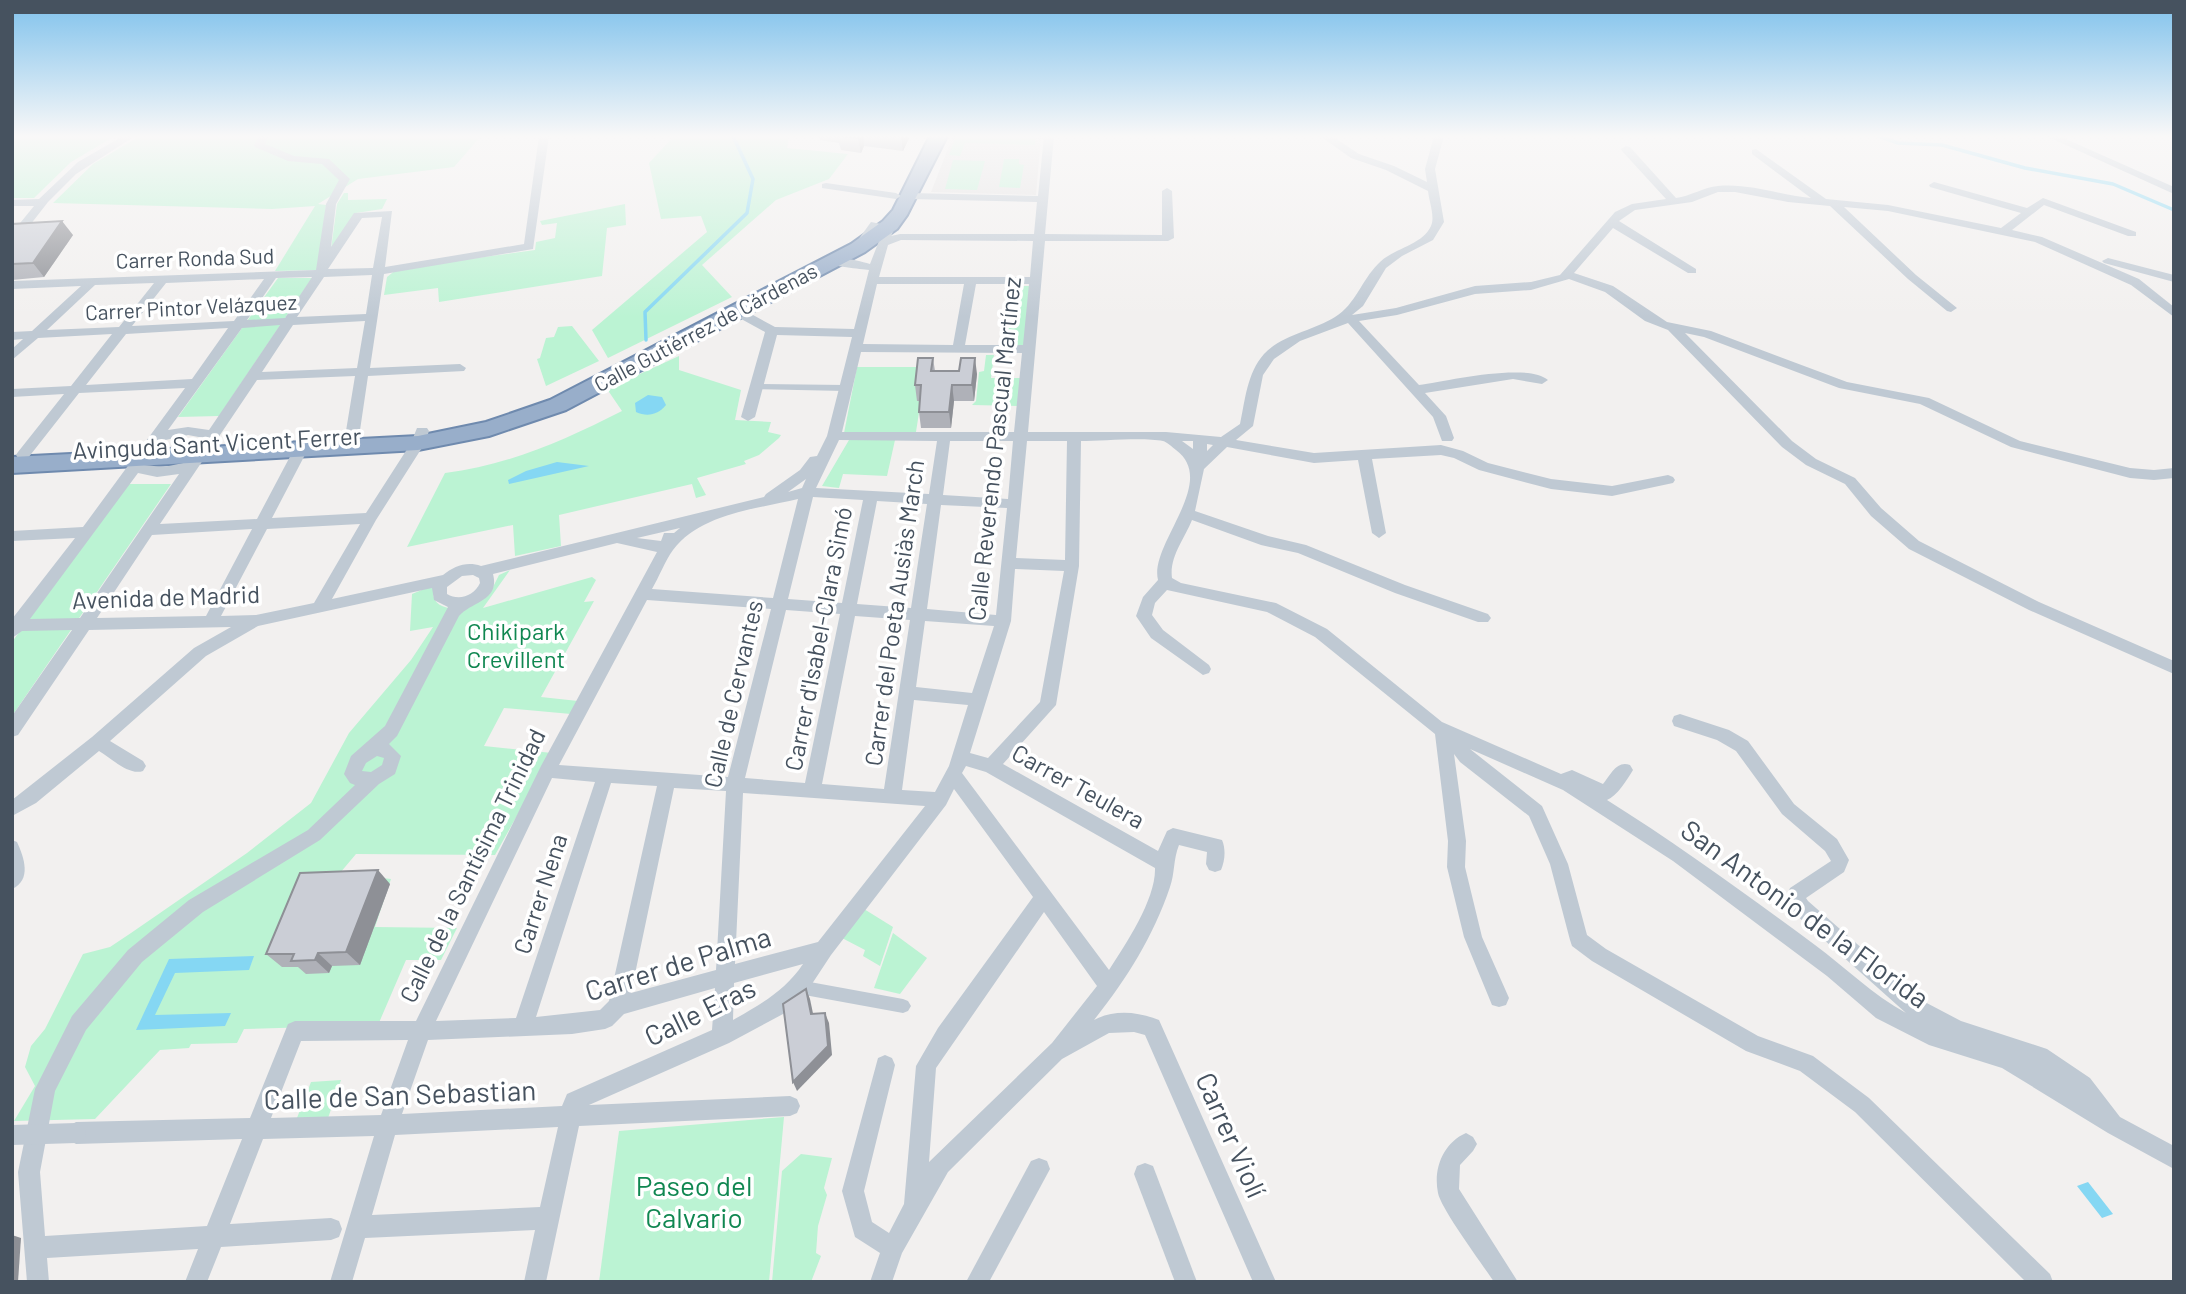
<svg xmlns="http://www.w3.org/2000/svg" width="2186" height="1294" font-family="Barlow,sans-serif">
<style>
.education{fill:#e3e1e1}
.green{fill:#bbf3d3}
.water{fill:#85d7f3}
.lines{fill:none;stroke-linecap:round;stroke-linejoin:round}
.stream{stroke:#85d7f3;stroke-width:3.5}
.trunk-casing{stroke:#6f8aae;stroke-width:4}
.pedestrian{fill:#bfc9d3;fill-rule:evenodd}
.minor{fill:#bfc9d3;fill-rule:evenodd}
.trunk{fill:#98aeca;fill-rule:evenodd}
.minor-bridge{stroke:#bfc9d3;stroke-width:20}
.wall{fill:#afb1b8}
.shaded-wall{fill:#8e9096}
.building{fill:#cbced6;stroke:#8e9096;stroke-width:2}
.labels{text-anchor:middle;stroke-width:7;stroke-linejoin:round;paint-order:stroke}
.far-street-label{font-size:21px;fill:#46525f;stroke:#fff}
.street-label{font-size:24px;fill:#46525f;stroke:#fff}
.park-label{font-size:24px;fill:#108751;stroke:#fff}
.near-street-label{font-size:28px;fill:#46525f;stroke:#fff}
.near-park-label{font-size:28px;fill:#108751;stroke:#fff}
</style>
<rect width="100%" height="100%" fill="#f2f0ef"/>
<polygon class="education" points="953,136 1041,136 1036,195 931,192"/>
<g class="green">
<polygon points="12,136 115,136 71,162 34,198 12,198"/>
<polygon points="140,136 481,136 454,167 358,179 318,204 326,205 319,270 275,271 315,206 272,209 53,203 93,164"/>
<polygon points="674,136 789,136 787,148 848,154 829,179 776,200 702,265 732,297 608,358 592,330 707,232 701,216 661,219 649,163"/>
<polygon points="956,136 1036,136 1035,145 965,143 960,156 949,155"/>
<polygon points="1004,159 1019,159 1019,164 1024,165 1020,188 999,187"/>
<polygon points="953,160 985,161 977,190 945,189"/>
<polygon points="344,193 348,193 348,200 387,199 382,209 356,213 330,257 337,204"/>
<polygon points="625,204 626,225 607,228 602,276 439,302 438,288 384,295 387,277 397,269 535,250 536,242 555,238 557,223 542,225 540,221"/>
<polygon points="278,278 312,278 219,416 178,417"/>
<polygon points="1018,286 1030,286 1024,345 1000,345 1005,300 1017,300"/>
<polygon points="572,326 599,361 546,386 537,359 540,358 546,338 554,337 558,327"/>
<polygon points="986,355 994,355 991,378 1025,378 1023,406 972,405 976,401 979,372 984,371"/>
<path d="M 679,356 L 679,370 L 741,390 L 735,420 L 771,422 L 768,432 L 781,435 L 779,438 L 759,455 L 744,461 L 746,464 L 697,478 L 706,495 L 696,498 L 692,484 L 559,515 L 561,546 L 515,556 L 513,525 L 407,547 L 445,473 C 509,465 565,440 622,411 L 607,389 Z"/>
<polygon points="857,367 926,367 916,432 844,433"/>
<polygon points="849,440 895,440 887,476 843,474 839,488 822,486"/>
<polygon points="126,484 171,484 12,716 12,642"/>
<path d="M 510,570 L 483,608 L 592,577 L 596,580 L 584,602 L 594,601 L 541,697 L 578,701 L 571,714 L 504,708 L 484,746 L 552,753 L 495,855 L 356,854 L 340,873 L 391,879 L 375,927 L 457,928 L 441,960 L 406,960 L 378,1025 L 244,1029 L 237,1043 L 191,1044 L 189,1048 L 160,1050 L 95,1119 L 14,1121 L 35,1086 L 25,1067 L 31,1046 L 45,1029 L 83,954 L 110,947 L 131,933 L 247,853 L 311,803 L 349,733 L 411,660 L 433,627 L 410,631 L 412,594 L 436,584 C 428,600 439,608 455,609 L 493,587 L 499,575 Z"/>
<polygon points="864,909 893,927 880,966 863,956 865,950 842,938"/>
<polygon points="893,933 927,958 900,994 874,988"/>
<polygon points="341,1080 327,1121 295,1123 311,1082"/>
<polygon points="784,1117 769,1282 599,1282 619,1131"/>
<polygon points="801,1154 832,1158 824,1188 827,1195 818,1226 816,1253 821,1256 811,1282 772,1282 782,1171"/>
</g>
<g class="water">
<path d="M 648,395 L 662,397 L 666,405 C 658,415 647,417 636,412 L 635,403 Z"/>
<polygon points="557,462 589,466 509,484 508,480 526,471"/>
<polygon points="254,956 249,970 175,973 155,1015 231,1013 225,1026 136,1030 169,959"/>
<polygon points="2088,1182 2113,1214 2102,1218 2077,1186"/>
</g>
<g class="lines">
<g class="stream">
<polyline points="1878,136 1898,143 1942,145 2025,168 2113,184 2174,210"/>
<polyline points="646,340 645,312 747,213 753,179 733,136"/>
</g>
<defs>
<polygon id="trunk" points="930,136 947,136 907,215 897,229 865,252 566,410 489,436 418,450 12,473 12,457 418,436 486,422 550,400 851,244 883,221 893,210"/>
</defs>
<use href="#trunk" class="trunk-casing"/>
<g class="pedestrian">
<polygon points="755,384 845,385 850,388 845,391 751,389 751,385"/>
<path d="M 12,840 L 17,842 C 24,857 32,880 12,889 Z"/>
<polygon points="799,980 903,999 908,1001 911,1006 908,1011 903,1013 799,994 794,992 791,987 794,982"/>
</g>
<g class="minor">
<polygon points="123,136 135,136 76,174 48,202 16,243 12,244 12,233 34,206 12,206 12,200 39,199 78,162"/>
<path d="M 259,136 L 269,136 L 265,144 L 294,156 L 329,159 L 350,179 L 336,204 L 331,247 L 354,213 L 392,211 L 385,267 L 524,244 L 539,136 L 549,136 L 533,249 L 384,274 L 370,368 L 460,364 L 466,368 L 464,371 L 368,376 L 359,437 L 352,441 L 345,437 L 355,376 L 257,380 L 160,524 L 257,519 L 294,449 L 301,444 L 308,449 L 272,518 L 366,513 L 411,443 L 417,428 L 427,428 L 429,431 L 425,443 L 376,520 L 332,599 L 443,575 C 454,566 467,561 481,566 L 764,497 L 766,494 L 800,470 L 810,457 L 817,456 L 827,436 L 852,337 L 777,335 L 755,417 L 748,421 L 741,417 L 765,332 L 734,315 L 734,309 L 742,309 L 775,327 L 854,329 L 869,270 C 861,269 831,266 826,263 C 839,255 856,260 870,264 L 886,223 L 896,225 L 891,236 L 900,234 L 1034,234 L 1037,202 L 910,199 L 905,196 L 910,193 L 1038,196 L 1044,136 L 1054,136 L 1045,234 L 1162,235 L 1162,191 L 1167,188 L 1172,191 L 1174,238 L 1168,241 L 1045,241 L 1028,432 L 1166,432 L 1221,437 L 1240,424 C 1245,401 1247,373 1264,354 C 1283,334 1313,331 1335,317 C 1356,304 1361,281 1378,264 C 1392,248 1426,245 1432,223 C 1434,214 1429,200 1428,191 L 1386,170 L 1351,158 L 1320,136 L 1332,136 L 1359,154 L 1394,166 L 1427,182 L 1425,169 L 1434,136 L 1444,136 L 1435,169 L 1444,222 L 1433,240 L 1402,256 L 1386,268 L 1363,306 L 1352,315 L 1396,308 L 1475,286 L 1531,282 L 1560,275 L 1615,212 L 1632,204 L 1666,199 L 1622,151 L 1621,149 L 1626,146 L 1630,147 L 1676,198 C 1691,196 1704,187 1718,186 C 1749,183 1780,195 1811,198 L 1752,154 L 1752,150 L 1756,149 L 1826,199 L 1888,205 L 2001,228 L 2021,213 L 1930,187 L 1929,185 L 1934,182 L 2027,208 L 2043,198 L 2136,232 L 2136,236 L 2128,236 L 2044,205 L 2012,230 L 2042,237 L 2139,279 L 2174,307 L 2174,317 L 2131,285 L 2035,242 L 1888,211 L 1844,207 L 1916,275 L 1957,308 L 1951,312 L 1947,311 L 1908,279 L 1830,206 L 1788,202 L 1735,192 L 1718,192 L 1692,202 L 1635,210 L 1619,221 L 1696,269 L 1696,273 L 1688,273 L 1613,228 L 1574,273 L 1613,286 L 1667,322 L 1711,331 L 1847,382 L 1929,398 L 2020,441 L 2130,468 L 2154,470 L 2174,468 L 2174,478 L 2154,480 L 2130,478 L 2011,447 L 1920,404 L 1839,388 L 1704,337 L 1685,333 L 1792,441 L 1816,459 L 1855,478 L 1881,508 L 1919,541 L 2039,602 L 2174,661 L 2174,674 L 2029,610 L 1909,549 L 1871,516 L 1845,484 L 1806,465 L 1782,447 L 1668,330 L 1645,321 L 1605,292 L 1569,279 L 1531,290 L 1475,294 L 1397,315 L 1359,321 L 1419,385 C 1447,381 1527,362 1548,380 L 1542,384 L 1513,379 L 1425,393 L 1446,416 L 1454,438 L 1452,441 L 1442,441 L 1433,417 L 1348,323 L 1300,341 L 1274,359 L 1263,375 L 1253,426 L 1236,440 L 1314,453 L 1441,445 L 1463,451 L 1488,463 L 1551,479 L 1612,486 L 1668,475 L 1673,477 L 1675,480 L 1673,483 L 1612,496 L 1551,489 L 1479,470 L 1454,458 L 1441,455 L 1372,459 L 1386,533 L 1379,538 L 1372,533 L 1358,460 L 1314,463 L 1227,447 L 1204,469 L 1195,511 L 1268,536 L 1306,545 L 1405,585 L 1488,614 L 1491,618 L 1488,622 L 1478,622 L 1395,593 L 1298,553 L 1261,545 L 1192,520 C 1185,538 1169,557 1172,578 L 1181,583 L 1276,603 L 1327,629 L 1442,722 L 1561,774 L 1572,770 L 1603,784 C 1611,774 1617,760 1630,765 L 1633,770 C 1627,780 1617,796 1607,800 C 1679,845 1747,895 1815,945 C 1845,967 1873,995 1906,1013 L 1794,913 C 1789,904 1786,898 1790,888 L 1831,861 L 1825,851 L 1782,814 L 1736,751 L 1717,740 L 1674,726 L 1672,721 L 1674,716 L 1680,714 L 1729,730 L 1748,741 L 1794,804 L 1837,839 L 1849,860 L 1844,872 L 1806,898 L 1808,901 L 1921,1000 L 1961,1021 L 2047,1049 L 2090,1078 L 2120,1117 L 2174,1146 L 2174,1169 L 2108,1133 L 2002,1068 L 1929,1045 L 1876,1018 L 1827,976 L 1673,861 L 1563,790 L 1470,749 L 1542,806 L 1568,864 L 1587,935 L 1606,949 L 1758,1036 L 1813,1056 L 1869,1098 L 2050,1274 L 2053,1282 L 2026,1282 L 1855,1112 L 1800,1071 L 1746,1051 L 1592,961 L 1572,946 L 1570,940 L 1550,864 L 1529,816 L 1460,762 L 1454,754 L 1466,841 L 1465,867 L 1482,937 L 1509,998 L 1506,1005 L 1499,1007 L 1492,1005 L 1464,937 L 1447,867 L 1448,841 L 1435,734 L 1315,637 L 1267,612 L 1167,590 L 1155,603 L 1152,615 L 1163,630 L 1209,665 L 1211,669 L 1209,673 L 1203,675 L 1151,638 L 1136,616 L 1143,597 L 1158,580 C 1149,544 1219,482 1176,450 C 1172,447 1167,442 1163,441 C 1144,437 1101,441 1081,441 L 1079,566 L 1056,705 L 1003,764 L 1158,851 L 1167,831 L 1173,828 L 1222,840 C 1226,849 1225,861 1221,870 L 1215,872 L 1209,870 L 1206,864 L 1207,852 L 1179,845 C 1173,860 1175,873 1170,887 C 1153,937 1126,980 1094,1020 C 1115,1009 1138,1012 1159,1020 L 1276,1282 L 1253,1282 L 1145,1035 L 1134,1032 L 1109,1033 L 1062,1059 L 948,1172 L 902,1253 L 892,1282 L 870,1282 L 880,1253 L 855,1237 L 842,1191 L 878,1058 L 885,1055 L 892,1058 L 895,1065 L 864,1191 L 872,1222 L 889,1233 L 904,1204 L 916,1066 L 938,1028 L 1033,897 L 954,789 L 946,805 L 831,955 L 806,993 L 783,1014 L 729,1043 L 589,1105 L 790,1096 L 797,1099 L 800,1106 L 797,1113 L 790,1116 L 579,1126 L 546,1282 L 524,1282 L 535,1230 L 365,1238 L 352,1282 L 330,1282 L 374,1136 L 263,1139 L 230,1224 L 331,1218 L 339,1221 L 342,1229 L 339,1237 L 331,1240 L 221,1247 L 207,1282 L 185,1282 L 198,1249 L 47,1258 L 49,1282 L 27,1282 L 18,1172 L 35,1089 L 72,1016 L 128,950 L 189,900 L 308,830 L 355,785 L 350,783 L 344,774 L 351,756 L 385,726 L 448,607 L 434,600 L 432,588 L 258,626 L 206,656 L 110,741 L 143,761 L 146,766 L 143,771 C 129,776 111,758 99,751 L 36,803 L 12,816 L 12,800 L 92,737 L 194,648 L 231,627 L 89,630 L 18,735 L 12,737 L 12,716 L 72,630 L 22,631 L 12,638 L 12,619 L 75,538 L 12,541 L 12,531 L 83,527 L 185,388 L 79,393 L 28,458 L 18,458 L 16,455 L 18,452 L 64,394 L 12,397 L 12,389 L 71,386 L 112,334 L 38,338 L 12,360 L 12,349 L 23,339 L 12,340 L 12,332 L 32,331 L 81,286 L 12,289 L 12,281 L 316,270 L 326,204 L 339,180 L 322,164 L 288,161 L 255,147 L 254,145 ZM 382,217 L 373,268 L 328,269 L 362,218 ZM 901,240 L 1033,241 L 1030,277 L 879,277 L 888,245 ZM 372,275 L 366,314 L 297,317 L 324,277 ZM 312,277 L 285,318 L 247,320 L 276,278 ZM 264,279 L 234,321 L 132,326 L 166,283 ZM 154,283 L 119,327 L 47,330 L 95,285 ZM 877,284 L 964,284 L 953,345 L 863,344 ZM 976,284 L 1029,284 L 1023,345 L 965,345 ZM 365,321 L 357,368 L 262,372 L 293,325 ZM 280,325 L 209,430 L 188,427 L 168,430 L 242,328 ZM 228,328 L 192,379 L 86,385 L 126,334 ZM 861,352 L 1022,353 L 1014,432 L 842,432 ZM 188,435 L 204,438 L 188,462 L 164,467 L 144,465 L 161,441 ZM 839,440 L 937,441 L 929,494 L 816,488 ZM 950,441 L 1013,441 L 1008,499 L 943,495 ZM 1027,441 L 1067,441 L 1065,560 L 1016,558 ZM 1182,441 L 1193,441 L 1193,449 ZM 1207,444 L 1213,445 L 1207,451 ZM 138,473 L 157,477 L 179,474 L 80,618 L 30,619 ZM 806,479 L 802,488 L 788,492 ZM 813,497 L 863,500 L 842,603 L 788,599 ZM 798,499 L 773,598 L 652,589 C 659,577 665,561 673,550 C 701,513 757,509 798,499 ZM 877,501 L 927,504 L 911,608 L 857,604 ZM 941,505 L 1007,508 L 996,615 L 927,609 ZM 360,524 L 314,603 L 256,615 L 221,616 L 267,529 ZM 680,528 L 674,533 L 664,533 L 661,541 L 637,538 ZM 252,529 L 206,616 L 97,618 L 152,535 ZM 617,543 L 657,552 L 541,766 L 416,1021 L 295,1021 L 288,1024 L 250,1118 L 76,1122 L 69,1126 L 65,1133 L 69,1140 L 76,1144 L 242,1139 L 207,1226 L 45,1236 L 40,1172 L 55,1091 L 86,1030 L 142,962 L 203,912 L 320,840 L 379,784 L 395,774 L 401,756 L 389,744 L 397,736 L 459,616 C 472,601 500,601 493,574 ZM 1015,569 L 1064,571 L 1040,702 L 988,758 L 970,753 L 1011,621 ZM 473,575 L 479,578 L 480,583 C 474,596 459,601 447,594 L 447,587 L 462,576 ZM 647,600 L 771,609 L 728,777 L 559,765 ZM 786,610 L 840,614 L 805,783 L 745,778 ZM 855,616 L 910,620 L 884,789 L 822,784 ZM 925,621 L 994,626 L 972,693 L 916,687 ZM 914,700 L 968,705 L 949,766 L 935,792 L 902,790 ZM 377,756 L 384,758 L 382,765 L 371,772 L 362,771 L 366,763 ZM 966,766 L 986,772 L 1155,868 C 1156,899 1126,944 1109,970 L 962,773 ZM 552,778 L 595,782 L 516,1018 L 436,1021 ZM 611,783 L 657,786 L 609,1001 L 600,1010 L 536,1017 ZM 674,788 L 726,791 L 716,970 L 631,993 ZM 743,793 L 925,806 L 818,942 L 735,964 ZM 1044,912 L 1097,986 L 1052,1043 L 929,1162 L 936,1068 ZM 803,964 C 785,991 761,1004 733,1020 L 734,983 ZM 715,988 L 712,1030 L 567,1094 L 562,1106 L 402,1114 L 428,1040 L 572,1034 L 605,1029 L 612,1026 L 624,1014 ZM 408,1040 L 381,1115 L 271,1118 L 301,1041 ZM 558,1127 L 540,1207 L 372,1215 L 395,1135 Z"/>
<polygon points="2046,136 2059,136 2174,187 2174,194"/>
<polygon points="826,183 896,193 901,196 896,199 822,188 822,184"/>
<polygon points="871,222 881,224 863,249 855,249 853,247"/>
<polygon points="2108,258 2174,275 2174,282 2104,263 2102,261"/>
<path d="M 1466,1133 L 1473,1137 L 1477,1144 L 1473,1151 L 1460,1165 L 1459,1189 L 1518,1282 L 1494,1282 C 1483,1265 1441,1209 1438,1193 C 1433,1169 1443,1143 1466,1133 Z"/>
<polygon points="1039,1158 1047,1161 1050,1169 989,1282 966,1282 1031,1161"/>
<polygon points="1145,1163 1153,1166 1197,1282 1175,1282 1134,1174 1137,1166"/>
</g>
<use href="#trunk" class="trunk"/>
<polyline class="minor-bridge" points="12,1135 76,1133"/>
</g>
<g class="wall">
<polygon points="819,136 910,136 903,151 864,146 861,153 841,150 839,143 820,140"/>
<polygon points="12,224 73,235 44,277 12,280"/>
<polygon points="933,358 935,371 977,374 974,401 954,401 951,428 921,428 919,412 920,401 917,401 915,385"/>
<polygon points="390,884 360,965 332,966 329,973 306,974 298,967 282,967 266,954"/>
</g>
<g class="shaded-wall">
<polygon points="859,136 863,136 864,146 861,153 858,138"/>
<polygon points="901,136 910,136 903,151"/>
<polygon points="62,221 73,235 44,277 33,263"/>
<polygon points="975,358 977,374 974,401 972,385"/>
<polygon points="952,385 954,401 951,428 949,412"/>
<polygon points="378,870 390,884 360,965 346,952"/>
<polygon points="318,953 332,966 329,973 315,960"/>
<polygon points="806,989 810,999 815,1023 811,1014"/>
<polygon points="825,1013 829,1023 832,1055 797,1091 793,1082"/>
<polygon points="12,1235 21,1238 18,1282 12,1282"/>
</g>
<g class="building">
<polygon points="843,136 859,136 858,138"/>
<polygon points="62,221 33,263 12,264 12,224"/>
<polygon points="918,358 933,358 931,371 959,371 961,358 975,358 972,385 952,385 949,412 919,412 921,385 915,385"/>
<polygon points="378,870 346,952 318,953 315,960 291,961 294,954 266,954 300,873"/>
<polygon points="806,989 811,1014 825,1013 828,1046 793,1082 783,1004"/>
</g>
<linearGradient id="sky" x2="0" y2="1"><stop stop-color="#80c2ec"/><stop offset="0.43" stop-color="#f9f8f8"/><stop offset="1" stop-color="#f9f8f8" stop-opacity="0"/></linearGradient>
<rect width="2186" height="317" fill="url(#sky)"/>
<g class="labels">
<g class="far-street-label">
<text transform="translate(195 259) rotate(-2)" y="7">Carrer Ronda Sud</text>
<text transform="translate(191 308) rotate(-3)" y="7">Carrer Pintor Velázquez</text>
<text transform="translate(706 328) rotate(-28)" y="7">Calle Gutiérrez de Cárdenas</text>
</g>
<g class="street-label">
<text transform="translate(217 444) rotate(-3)" y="8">Avinguda Sant Vicent Ferrer</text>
<text transform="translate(995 449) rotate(-84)" y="8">Calle Reverendo Pascual Martínez</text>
<text transform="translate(166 598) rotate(-2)" y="8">Avenida de Madrid</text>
<text transform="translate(895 613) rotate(-82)" y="8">Carrer del Poeta Ausiàs March</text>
<text transform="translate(819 639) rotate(-79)" y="8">Carrer d'Isabel-Clara Simó</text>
<text transform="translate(734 694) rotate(-77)" y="8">Calle de Cervantes</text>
<text transform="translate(1078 787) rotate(29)" y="8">Carrer Teulera</text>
<text transform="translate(473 866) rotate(-64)" y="8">Calle de la Santísima Trinidad</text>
<text transform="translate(541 894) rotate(-72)" y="8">Carrer Nena</text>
</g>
<g class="park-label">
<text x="516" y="640">Chikipark<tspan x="516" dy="28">Crevillent</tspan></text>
</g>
<g class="near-street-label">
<text transform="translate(1805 914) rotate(36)" y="10">San Antonio de la Florida</text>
<text transform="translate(678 964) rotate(-17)" y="10">Carrer de Palma</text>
<text transform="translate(700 1012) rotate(-26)" y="10">Calle Eras</text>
<text transform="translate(400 1095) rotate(-2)" y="10">Calle de San Sebastian</text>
<text transform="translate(1231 1135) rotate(66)" y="10">Carrer Violí</text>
</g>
<g class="near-park-label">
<text x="694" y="1196">Paseo del<tspan x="694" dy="32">Calvario</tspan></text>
</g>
</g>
<rect width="2186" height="1294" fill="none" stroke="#46525f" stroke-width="28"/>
</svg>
